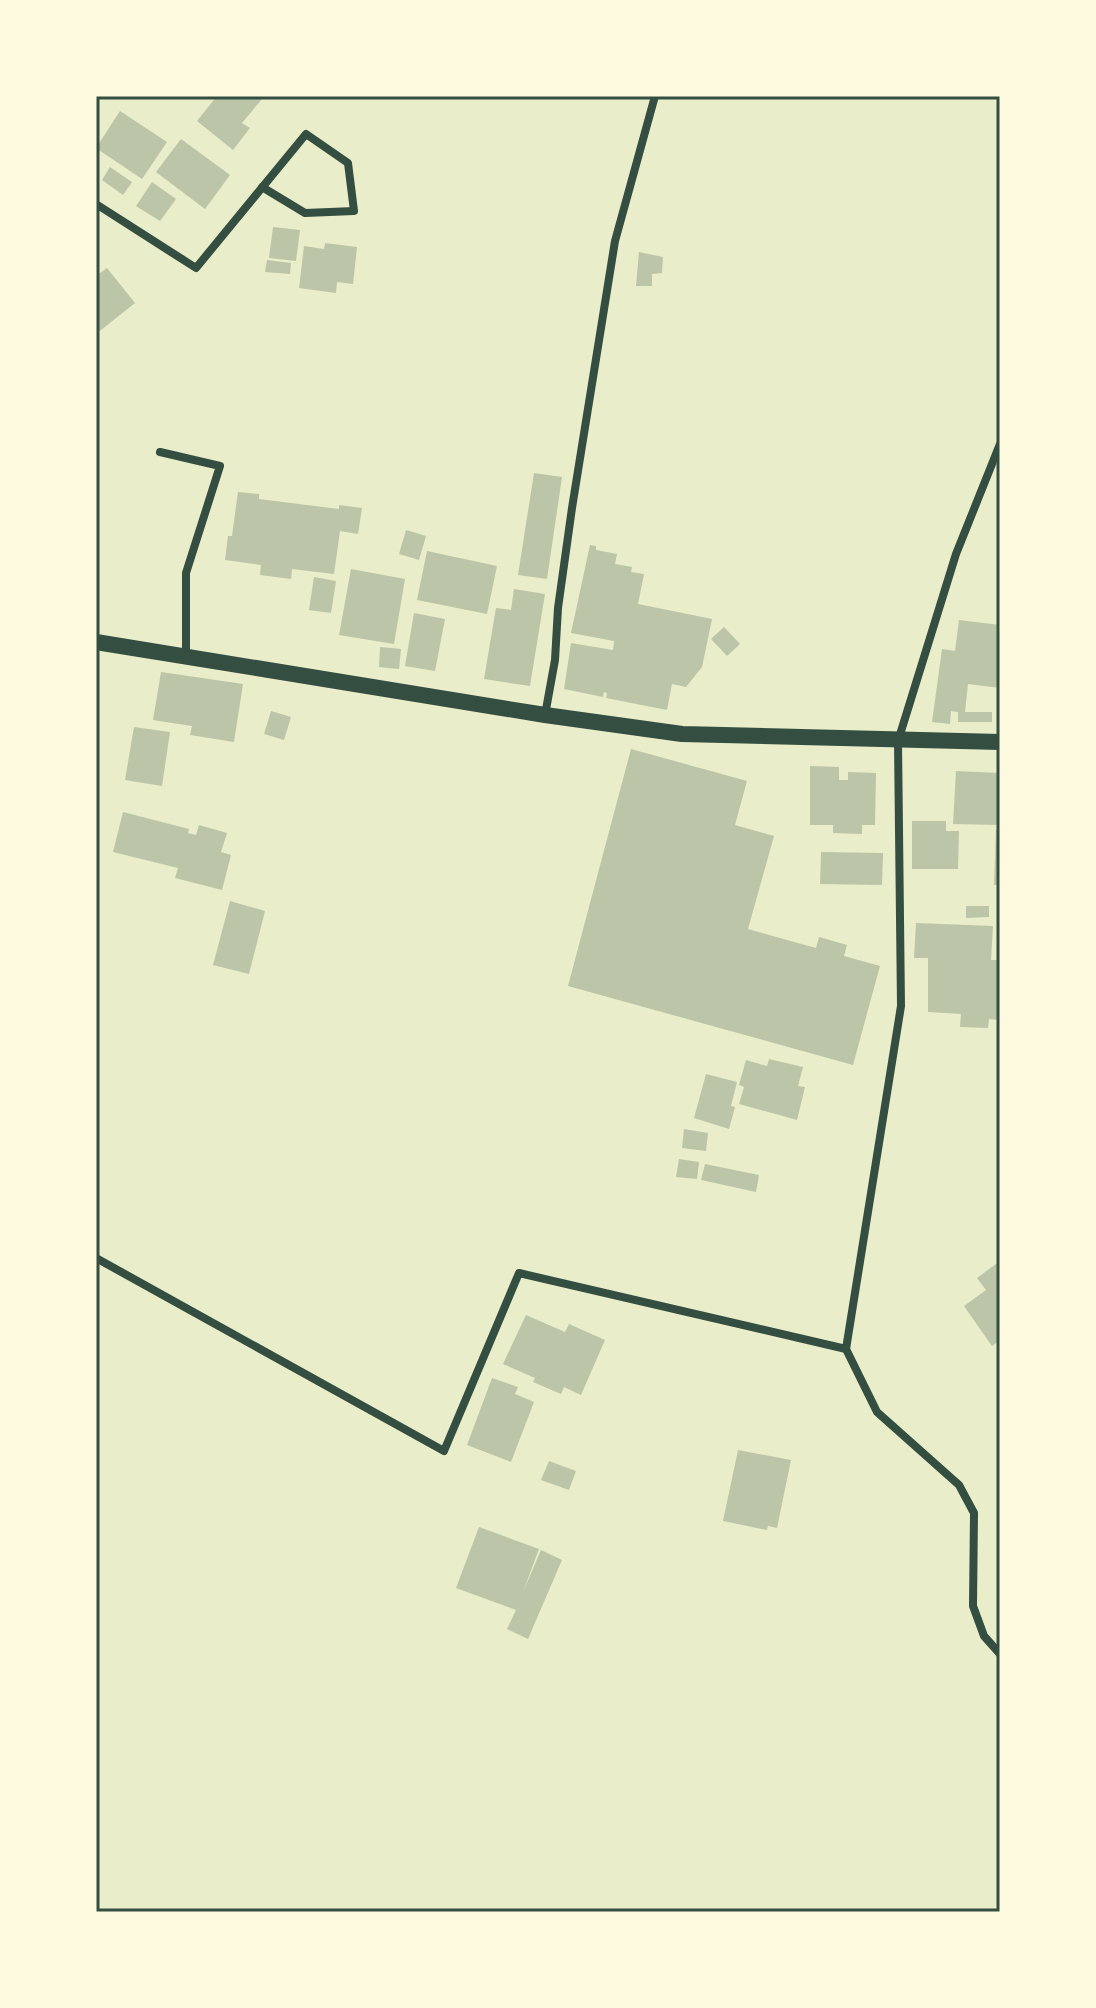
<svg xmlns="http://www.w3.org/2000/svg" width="1096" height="2008" font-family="'Archivo Narrow',sans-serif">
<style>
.building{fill:#bcc5a7}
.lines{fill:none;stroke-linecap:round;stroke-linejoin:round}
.minor{stroke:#344e41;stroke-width:8}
.secondary{stroke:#344e41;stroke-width:16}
.neatline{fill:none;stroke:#344e41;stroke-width:3}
</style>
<rect width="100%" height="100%" fill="#e9edc9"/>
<g class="building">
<polygon points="217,96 259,96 262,99 242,123 250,128 233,150 197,121"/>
<polygon points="120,111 167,142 142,179 96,148"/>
<polygon points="181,139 230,175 205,209 156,172"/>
<polygon points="110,167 132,182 123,195 102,180"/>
<polygon points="152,182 176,199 160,221 136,206"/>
<polygon points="273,227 300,230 296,261 269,258"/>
<polygon points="325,243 357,247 353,284 337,282 336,293 299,288 304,246 324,249"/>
<polygon points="639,252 663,257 662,273 652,274 652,286 636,286"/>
<polygon points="267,260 291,263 290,274 265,272"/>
<polygon points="107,268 135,303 96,334 96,276"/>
<polygon points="534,473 562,477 547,579 518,575"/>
<polygon points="238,492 259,494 259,499 339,509 339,505 362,508 358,534 340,531 334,574 292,569 291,579 260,575 261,565 225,560 228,536 232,536"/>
<polygon points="406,530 426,536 419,560 399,554"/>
<polygon points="590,545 596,546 596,550 617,554 615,564 632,567 631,572 644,574 638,604 712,619 702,667 686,687 672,684 667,710 606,698 607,693 604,692 603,697 564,689 571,643 613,650 614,641 571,633"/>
<polygon points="427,551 497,566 487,614 417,600"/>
<polygon points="351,569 405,579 394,644 339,635"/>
<polygon points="314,577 336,581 331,613 309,610"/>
<polygon points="514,589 545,594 530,686 484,679 496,608 511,610"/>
<polygon points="414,613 445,619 435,671 405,666"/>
<polygon points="959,620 1000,625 1000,688 968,684 965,712 992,712 992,722 958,722 958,712 951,711 950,724 932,722 942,649 955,651"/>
<polygon points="724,627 740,644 727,656 711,639"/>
<polygon points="380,647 401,649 399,669 379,667"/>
<polygon points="161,672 243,684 234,742 190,735 192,726 153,720"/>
<polygon points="271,711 291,717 284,740 264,734"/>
<polygon points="134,727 170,732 162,786 125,780"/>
<polygon points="631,749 747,781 735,825 774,836 748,929 816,948 819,937 847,945 844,956 880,966 853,1065 568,986"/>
<polygon points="810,766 839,767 839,780 848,780 848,772 876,773 875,825 862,825 862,834 833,833 833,825 810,825"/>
<polygon points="956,771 1000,773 1000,825 953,824"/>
<polygon points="123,812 189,829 188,833 196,835 199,825 227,833 221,852 231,855 222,890 175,878 178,868 113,852"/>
<polygon points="912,821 946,821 946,831 959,831 958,869 912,869"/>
<polygon points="996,830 1000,830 1000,885 994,885"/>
<polygon points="821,852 883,853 882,885 820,884"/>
<polygon points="230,901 265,911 249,974 213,965"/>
<polygon points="966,906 989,906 989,917 966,918"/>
<polygon points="916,923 993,926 991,960 1000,960 1000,1020 989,1019 988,1028 960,1027 961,1014 928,1012 928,958 914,958"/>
<polygon points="769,1059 803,1067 798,1086 805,1087 797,1120 739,1104 744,1087 739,1085 746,1060 767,1066"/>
<polygon points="706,1074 737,1082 731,1106 735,1107 729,1129 694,1118"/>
<polygon points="684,1129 708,1133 706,1151 682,1148"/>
<polygon points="679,1159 699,1162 697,1179 676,1177"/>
<polygon points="705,1164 759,1175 756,1192 701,1180"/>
<polygon points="1000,1261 1000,1340 992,1346 964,1306 986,1290 977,1278"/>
<polygon points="526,1315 565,1332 569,1324 605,1340 581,1395 564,1387 561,1394 533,1382 535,1378 503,1364"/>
<polygon points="492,1378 518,1387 515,1394 534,1402 511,1462 467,1445"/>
<polygon points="738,1450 791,1460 777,1528 768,1526 767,1530 723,1521"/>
<polygon points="549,1461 576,1471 569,1490 541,1480"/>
<polygon points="479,1527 539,1549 523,1592 541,1550 562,1560 528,1639 507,1629 516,1610 456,1588"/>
</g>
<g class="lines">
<g class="minor">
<polyline points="96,204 196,268 306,134 348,163 354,211 305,213 262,187"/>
<polyline points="1000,444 956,554 898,741 901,1006 846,1349 877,1412 959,1485 974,1513 973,1606 984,1636 1000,1654"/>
<polyline points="160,452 220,466 186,573 186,656"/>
<polyline points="545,715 555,660 558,608 572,508 615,241 655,96"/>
<polyline points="96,1258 444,1451 519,1273 846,1349"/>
</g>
<polyline class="secondary" points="96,642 545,715 682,734 1000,742"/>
</g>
<rect width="1096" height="2008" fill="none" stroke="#fefae0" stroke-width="196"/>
<rect x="98" y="98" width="900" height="1812" class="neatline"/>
</svg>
